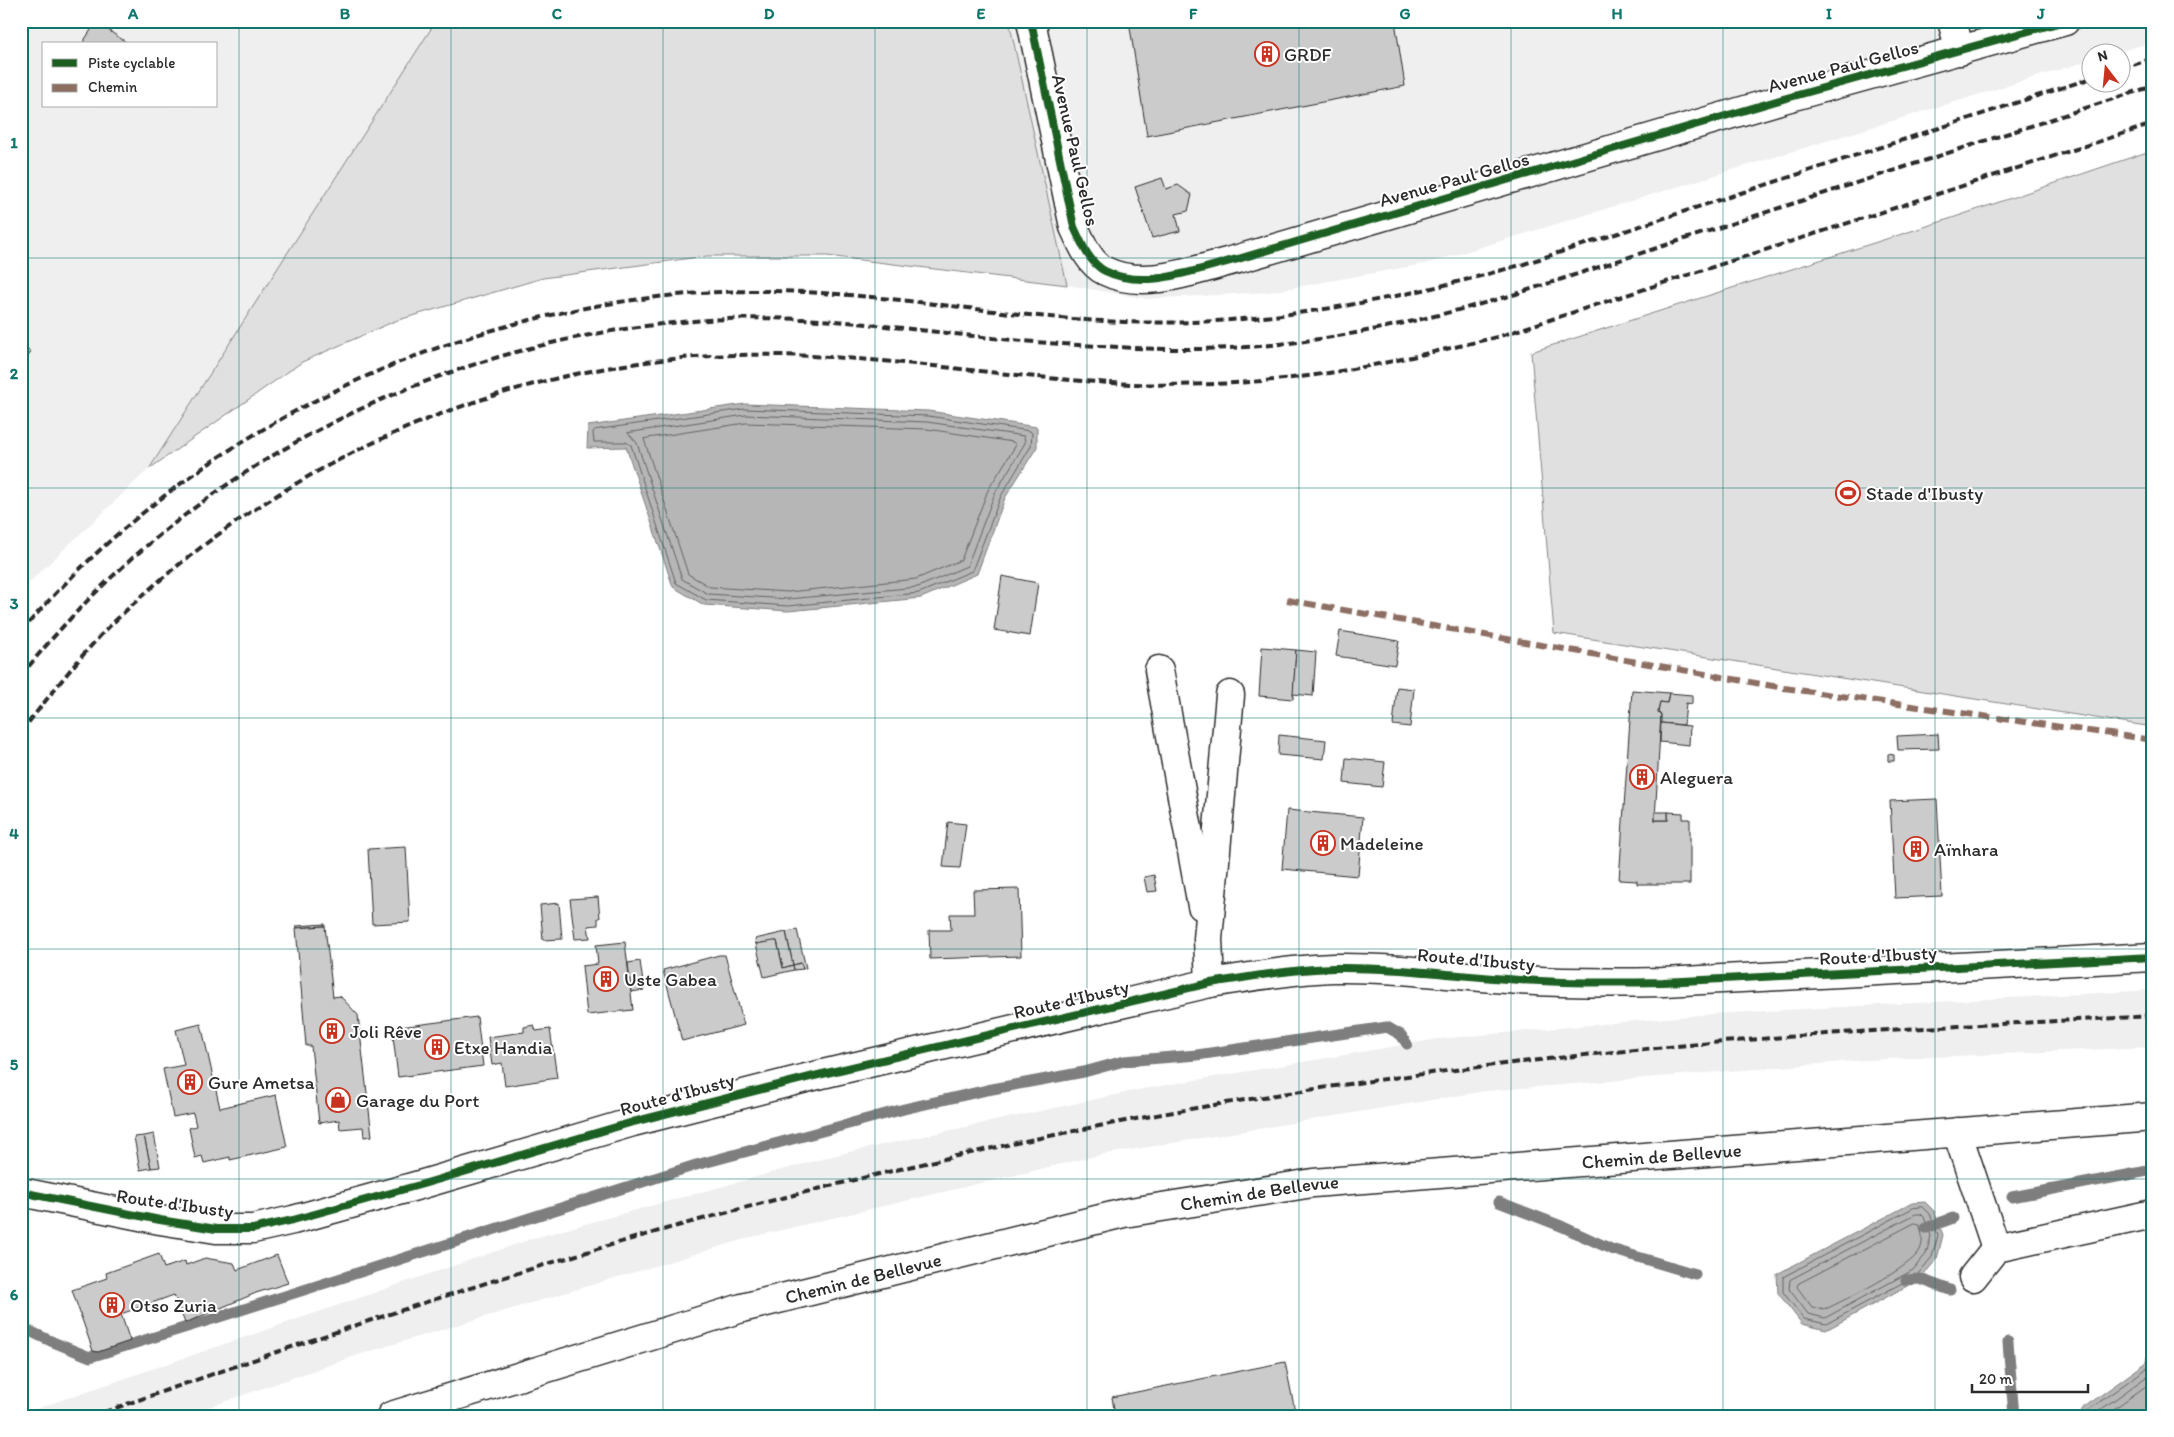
<svg xmlns="http://www.w3.org/2000/svg" width="2174" height="1437" font-family="Itim,sans-serif">
<style>
.built{fill:#efefef;fill-rule:evenodd}
.green{fill:#e0e0e0;stroke:#868686}
.water{fill:#b6b6b6;stroke:#7e7e7e}
.lines{fill:none;stroke-linecap:round;stroke-linejoin:round}
.shore{stroke:#636363;stroke-width:1}
.stream{stroke:#7e7e7e;stroke-width:11}
.building{fill:#cbcbcb;stroke:#2b2b2b}
.minor-casing{stroke:#2b2b2b;stroke-width:31}
.minor{stroke:#fff;stroke-width:28}
.rail{stroke:#2b2b2b;stroke-width:4;stroke-dasharray:8 4;stroke-linecap:butt}
.quiet{stroke:#8d6e63;stroke-width:6;stroke-dasharray:12 6;stroke-linecap:butt}
.cycleway-casing{stroke:#fff;stroke-width:11}
.cycleway{stroke:#1b5e20;stroke-width:8}
.grid{fill:none;stroke:#0f766e;stroke-width:1;stroke-opacity:0.55}
.labels{text-anchor:middle;stroke-width:4;stroke-linejoin:round;paint-order:stroke}
.poi-label{font-size:19px;fill:#2b2b2b;stroke:#fff;text-anchor:start}
.street-label{font-size:19px;fill:#2b2b2b;stroke:#fff}
.neatline{fill:none;stroke:#0f766e;stroke-width:2}
.grid-label{font-size:16px;text-anchor:middle;font-weight:bold;fill:#0f766e}
</style>
<rect width="100%" height="100%" fill="#fff"/>
<filter id="ink" filterUnits="userSpaceOnUse"><feTurbulence type="fractalNoise" baseFrequency=".02" numOctaves="2"/><feDisplacementMap in="SourceGraphic" scale="10" xChannelSelector="R" yChannelSelector="G"/><feConvolveMatrix kernelMatrix="1 2 1 2 8 2 1 2 1" color-interpolation-filters="sRGB"/></filter>
<g filter="url(#ink)">
<g class="built">
<path d="M 21,21 L 2153,21 L 2153,42 L 2118,52 L 2092,52 L 2091,60 L 1429,263 L 1269,292 L 1147,299 L 1067,285 L 827,256 L 707,256 L 543,278 L 395,321 L 302,362 L 149,469 L 21,590 ZM 44,44 L 216,44 L 216,106 L 44,106 Z"/>
<polygon points="2153,990 2153,1047 1867,1060 1486,1091 1100,1155 752,1237 361,1354 183,1416 21,1416 21,1414 534,1238 840,1154 1143,1089 1438,1039 1711,1014"/>
</g>
<g class="green">
<polygon points="436,21 1009,21 1067,285 827,256 707,256 543,278 395,321 302,362 149,469"/>
<polygon points="2153,150 2153,727 1554,633 1531,352 1949,219"/>
</g>
<g class="water">
<polygon points="745,404 928,411 1037,427 1037,447 1005,498 977,574 921,598 788,611 704,605 673,587 626,447 587,448 588,426"/>
<polygon points="1925,1202 1934,1211 1943,1235 1937,1259 1920,1279 1826,1330 1802,1324 1778,1293 1777,1274 1912,1203"/>
<polygon points="2153,1323 2153,1416 2079,1416 2083,1408 2147,1362"/>
</g>
<g class="lines">
<g class="shore">
<polygon points="745,409 928,416 1030,431 1032,433 1031,446 1001,496 972,571 919,593 788,606 706,600 676,583 631,445 626,442 594,442 593,432 595,430"/>
<polygon points="746,415 927,422 1024,436 1025,443 995,493 967,566 918,587 788,599 708,594 682,579 637,443 628,433"/>
<polygon points="746,423 927,429 1013,442 1016,445 988,490 961,560 916,579 788,592 710,587 688,574 644,439"/>
<polygon points="1923,1207 1930,1214 1938,1235 1932,1257 1917,1275 1826,1324 1804,1319 1783,1292 1783,1277 1913,1208"/>
<polygon points="1916,1214 1921,1214 1924,1217 1931,1236 1926,1254 1913,1270 1825,1318 1808,1314 1789,1289 1790,1280"/>
<path d="M 1915,1223 L 1919,1224 C 1922,1233 1924,1240 1920,1250 C 1911,1268 1844,1300 1824,1310 L 1812,1307 L 1797,1287 L 1798,1284 Z"/>
<polyline points="2084,1416 2087,1411 2150,1366 2153,1353"/>
<polyline points="2092,1416 2153,1372"/>
<polyline points="2104,1416 2153,1381"/>
</g>
<g class="stream">
<polyline points="2012,1197 2153,1170"/>
<polyline points="1499,1202 1561,1226 1611,1249 1695,1274"/>
<polyline points="1926,1228 1953,1218"/>
<polyline points="1906,1280 1920,1279 1950,1290"/>
<polyline points="21,1327 53,1342 90,1357 216,1318 696,1165 904,1109 987,1090 1084,1072 1124,1061 1197,1055 1387,1027 1401,1035 1407,1044"/>
<polyline points="2008,1342 2014,1416"/>
</g>
</g>
<g class="building">
<polygon points="1129,21 1395,21 1405,86 1147,136"/>
<polygon points="96,22 129,44 82,44"/>
<polygon points="1162,178 1166,189 1178,185 1192,195 1188,211 1176,214 1180,231 1152,238 1135,187"/>
<polygon points="21,346 31,352 21,367"/>
<polygon points="1002,576 1038,583 1030,636 994,630"/>
<polygon points="1340,631 1399,641 1395,665 1336,656"/>
<polygon points="1262,647 1296,650 1293,699 1259,696"/>
<polygon points="1296,650 1316,652 1313,696 1293,694"/>
<polygon points="1397,687 1414,689 1410,727 1393,725"/>
<polygon points="1632,690 1669,693 1667,703 1660,702 1658,713 1661,714 1655,820 1668,820 1668,812 1683,813 1683,819 1690,819 1690,884 1637,884 1637,881 1619,880"/>
<polygon points="1669,693 1692,695 1692,704 1686,703 1684,725 1661,723 1661,714 1658,713 1660,702 1667,703"/>
<polygon points="1661,723 1690,726 1689,745 1660,742"/>
<polygon points="1938,734 1939,749 1898,750 1897,736"/>
<polygon points="1279,735 1326,740 1324,759 1278,755"/>
<polygon points="1888,754 1894,755 1894,761 1888,761"/>
<polygon points="1346,758 1385,762 1382,787 1344,783"/>
<polygon points="1937,799 1942,896 1895,898 1890,801"/>
<polygon points="1287,810 1363,817 1358,876 1282,869"/>
<rect x="1655" y="812" width="13" height="8"/>
<polygon points="948,822 966,824 960,868 943,867"/>
<polygon points="406,847 410,922 372,924 368,849"/>
<polygon points="1154,875 1157,891 1147,892 1144,877"/>
<polygon points="1019,889 1021,956 930,959 929,930 951,930 950,914 974,914 973,890"/>
<polygon points="598,897 600,918 598,918 598,925 588,926 590,938 575,939 570,899"/>
<polygon points="559,903 562,939 543,940 540,905"/>
<polygon points="325,924 325,926 296,928 296,926"/>
<polygon points="325,926 333,997 340,996 358,1015 372,1136 364,1137 363,1127 340,1129 339,1120 319,1123 311,1046 306,1046 296,928"/>
<polygon points="797,930 806,968 803,969 801,963 793,965 786,932"/>
<polygon points="786,932 793,965 783,968 777,941 756,944 755,939"/>
<polygon points="773,941 777,941 783,968 793,965 794,970 764,977 756,944"/>
<polygon points="625,942 633,1010 587,1015 582,966 598,964 596,945"/>
<polygon points="719,955 725,955 744,1025 682,1041 663,970"/>
<polygon points="640,961 644,990 631,992 628,963"/>
<polygon points="801,963 803,969 794,970 793,965"/>
<polygon points="477,1017 483,1066 398,1077 392,1028"/>
<polygon points="201,1024 220,1108 276,1095 287,1147 230,1160 230,1157 204,1163 202,1156 195,1158 189,1128 196,1126 193,1113 173,1117 163,1069 184,1065 176,1030"/>
<polygon points="534,1025 536,1031 550,1029 557,1078 505,1086 502,1063 492,1065 488,1037 524,1032 524,1027"/>
<polygon points="154,1134 160,1167 151,1168 144,1136"/>
<polygon points="144,1136 151,1168 140,1170 134,1137"/>
<polygon points="159,1254 164,1268 185,1261 186,1265 205,1258 234,1263 237,1270 277,1255 288,1283 256,1293 185,1323 174,1295 121,1314 130,1341 98,1352 93,1351 72,1290 107,1278 106,1273"/>
<polygon points="1285,1362 1296,1416 1115,1416 1112,1397"/>
</g>
<g class="lines">
<defs>
<g id="minor">
<path d="M 1031,21 L 1074,227 C 1081,242 1089,263 1105,271 C 1145,291 1197,269 1238,259 L 1783,99 L 2065,21"/>
<polyline points="1952,21 1960,51"/>
<polyline points="1159,670 1202,906"/>
<polyline points="1210,983 1208,939 1230,695"/>
<polyline points="1957,1132 1996,1248"/>
<path d="M 21,1192 L 160,1220 L 216,1229 L 253,1229 L 293,1220 L 423,1184 L 633,1122 L 814,1076 L 1210,983 C 1251,977 1293,969 1334,968 C 1396,967 1457,976 1519,980 C 1567,983 1615,983 1663,982 L 2153,957"/>
<polyline points="1973,1277 1996,1248 2153,1214"/>
<path id="s1" d="M 391,1416 L 742,1308 L 1124,1213 L 1313,1183 L 2153,1117"/>
</g>
</defs>
<use href="#minor" class="minor-casing"/>
<use href="#minor" class="minor"/>
<g class="rail">
<polyline points="2122,69 2153,58"/>
<path d="M 21,632 C 201,420 477,294 754,291 C 879,290 1001,318 1125,322 C 1261,327 1394,301 1524,264 L 2092,78"/>
<path d="M 21,676 C 205,442 504,307 802,319 C 851,321 899,328 947,333 C 998,339 1049,344 1101,346 C 1143,349 1187,350 1230,348 C 1328,343 1423,321 1516,294 L 2153,86"/>
<path d="M 21,732 C 51,694 80,655 115,621 C 281,461 506,360 738,355 C 869,352 1000,378 1131,384 C 1187,386 1244,384 1300,377 C 1366,369 1433,352 1497,337 L 2153,124"/>
<path d="M 93,1416 C 286,1348 480,1281 677,1226 C 837,1182 999,1144 1162,1114 C 1364,1078 1568,1054 1772,1038 C 1899,1028 2026,1023 2153,1016"/>
</g>
<polyline class="quiet" points="1287,600 1784,688 2153,740"/>
<defs>
<g id="cycleway">
<path d="M 1031,21 L 1074,227 C 1081,242 1089,263 1105,271 C 1145,291 1197,269 1238,259 L 1783,99 L 2065,21"/>
<path d="M 21,1192 L 160,1220 L 216,1229 L 253,1229 L 293,1220 L 423,1184 L 633,1122 L 814,1076 L 1210,983 C 1251,977 1293,969 1334,968 C 1396,967 1457,976 1519,980 C 1567,983 1615,983 1663,982 L 2153,957"/>
</g>
</defs>
<use href="#cycleway" class="cycleway-casing"/>
<use href="#cycleway" class="cycleway"/>
</g>
</g>
<path class="grid" d="M 239,21 L 239,1416M 451,21 L 451,1416M 663,21 L 663,1416M 875,21 L 875,1416M 1087,21 L 1087,1416M 1299,21 L 1299,1416M 1511,21 L 1511,1416M 1723,21 L 1723,1416M 1935,21 L 1935,1416M 21,258 L 2153,258M 21,488 L 2153,488M 21,718 L 2153,718M 21,949 L 2153,949M 21,1179 L 2153,1179"/>
<defs>
<symbol id="building-ring" viewBox="-11 -11 22 22"><circle r="9.5" fill="#fff" stroke="#c8321e" stroke-width="1.5"/><path d="M-4-6H4V6H1V3H-1V6H-4ZM-2.5-4.3h1.7v1.8h-1.7ZM.8-4.3h1.7v1.8H.8ZM-2.5-1h1.7V.8h-1.7ZM.8-1h1.7V.8H.8Z" fill="#c8321e"/></symbol>
<symbol id="stadium-ring" viewBox="-11 -11 22 22"><circle r="9.5" fill="#fff" stroke="#c8321e" stroke-width="1.5"/><path d="M0-5a6.5 5 0 1 0 0 10a6.5 5 0 1 0 0-10ZM-3.5-1.8h7v3.6h-7Z" fill="#c8321e"/></symbol>
<symbol id="shop-ring" viewBox="-11 -11 22 22"><circle r="9.5" fill="#fff" stroke="#c8321e" stroke-width="1.5"/><path d="M-5-2.5h2.3a2.7 3.5 0 0 1 5.4 0H5L5.5 6h-11ZM-1.5-2.5h3a1.5 2.3 0 0 0-3 0Z" fill="#c8321e"/></symbol>
</defs>
<g fill-rule="evenodd">
<use href="#building-ring" x="1253" y="40" width="28" height="28"/>
<use href="#stadium-ring" x="1834" y="479" width="28" height="28"/>
<use href="#building-ring" x="1628" y="763" width="28" height="28"/>
<use href="#building-ring" x="1309" y="829" width="28" height="28"/>
<use href="#building-ring" x="1902" y="835" width="28" height="28"/>
<use href="#building-ring" x="592" y="965" width="28" height="28"/>
<use href="#building-ring" x="318" y="1017" width="28" height="28"/>
<use href="#building-ring" x="423" y="1033" width="28" height="28"/>
<use href="#building-ring" x="176" y="1068" width="28" height="28"/>
<use href="#shop-ring" x="324" y="1086" width="28" height="28"/>
<use href="#building-ring" x="98" y="1291" width="28" height="28"/>
</g>
<g class="labels">
<g class="poi-label">
<text x="1284" y="61">GRDF</text>
<text x="1866" y="500">Stade d'Ibusty</text>
<text x="1660" y="784">Aleguera</text>
<text x="1340" y="850">Madeleine</text>
<text x="1934" y="856">Aïnhara</text>
<text x="624" y="986">Uste Gabea</text>
<text x="350" y="1038">Joli Rêve</text>
<text x="454" y="1054">Etxe Handia</text>
<text x="208" y="1089">Gure Ametsa</text>
<text x="356" y="1107">Garage du Port</text>
<text x="130" y="1312">Otso Zuria</text>
</g>
<g class="street-label">
<text transform="translate(1843 66) rotate(-15)" y="7">Avenue Paul Gellos</text>
<text transform="translate(1076 150) rotate(77)" y="7">Avenue Paul Gellos</text>
<text transform="translate(1454 179) rotate(-16)" y="7">Avenue Paul Gellos</text>
<text transform="translate(1878 955) rotate(-3)" y="7">Route d'Ibusty</text>
<text transform="translate(1476 959) rotate(5)" y="7">Route d'Ibusty</text>
<text transform="translate(1071 999) rotate(-13)" y="7">Route d'Ibusty</text>
<text transform="translate(677 1094) rotate(-15)" y="7">Route d'Ibusty</text>
<text dy="7" stroke="none"><textPath href="#s1" startOffset="1302">Chemin de Bellevue</textPath></text>
<text dy="7" stroke="none"><textPath href="#s1" startOffset="898">Chemin de Bellevue</textPath></text>
<text transform="translate(175 1203) rotate(8)" y="7">Route d'Ibusty</text>
<text dy="7" stroke="none"><textPath href="#s1" startOffset="492">Chemin de Bellevue</textPath></text>
</g>
</g>
<rect width="2174" height="1437" fill="none" stroke="#fff" stroke-width="55"/>
<rect x="42" y="42" width="175" height="65" fill="#ffffff" stroke="#aaaaaa"/>
<rect x="52" y="59" width="25" height="8" fill="#1b5e20" stroke="#aaaaaa"/>
<text x="88" y="68" font-size="15" fill="#2b2b2b">Piste cyclable</text>
<rect x="52" y="84" width="25" height="8" fill="#8d6e63" stroke="#aaaaaa"/>
<text x="88" y="92" font-size="15" fill="#2b2b2b">Chemin</text>
<g transform="translate(2106 68) rotate(344)"><circle r="24" fill="#ffffff" stroke="#aaaaaa"/>
<path d="M0-4L9 19L0 12L-9 19Z" fill="#c8321e"/>
<text y="-8" font-size="14" font-weight="bold" text-anchor="middle" fill="#2b2b2b">N</text>
</g>
<path d="M1972 1384v8h116v-8" fill="none" stroke="#2b2b2b" stroke-width="2.5"/>
<text x="1979" y="1384" font-size="15" fill="#2b2b2b" stroke="#ffffff" stroke-width="4" paint-order="stroke">20 m</text>
<rect x="28" y="28" width="2118" height="1382" class="neatline"/>
<g class="grid-label">
<text x="133" y="19">A</text>
<text x="345" y="19">B</text>
<text x="557" y="19">C</text>
<text x="769" y="19">D</text>
<text x="981" y="19">E</text>
<text x="1193" y="19">F</text>
<text x="1405" y="19">G</text>
<text x="1617" y="19">H</text>
<text x="1829" y="19">I</text>
<text x="2041" y="19">J</text>
<text x="14" y="148">1</text>
<text x="14" y="379">2</text>
<text x="14" y="609">3</text>
<text x="14" y="839">4</text>
<text x="14" y="1070">5</text>
<text x="14" y="1300">6</text>
</g>
</svg>
